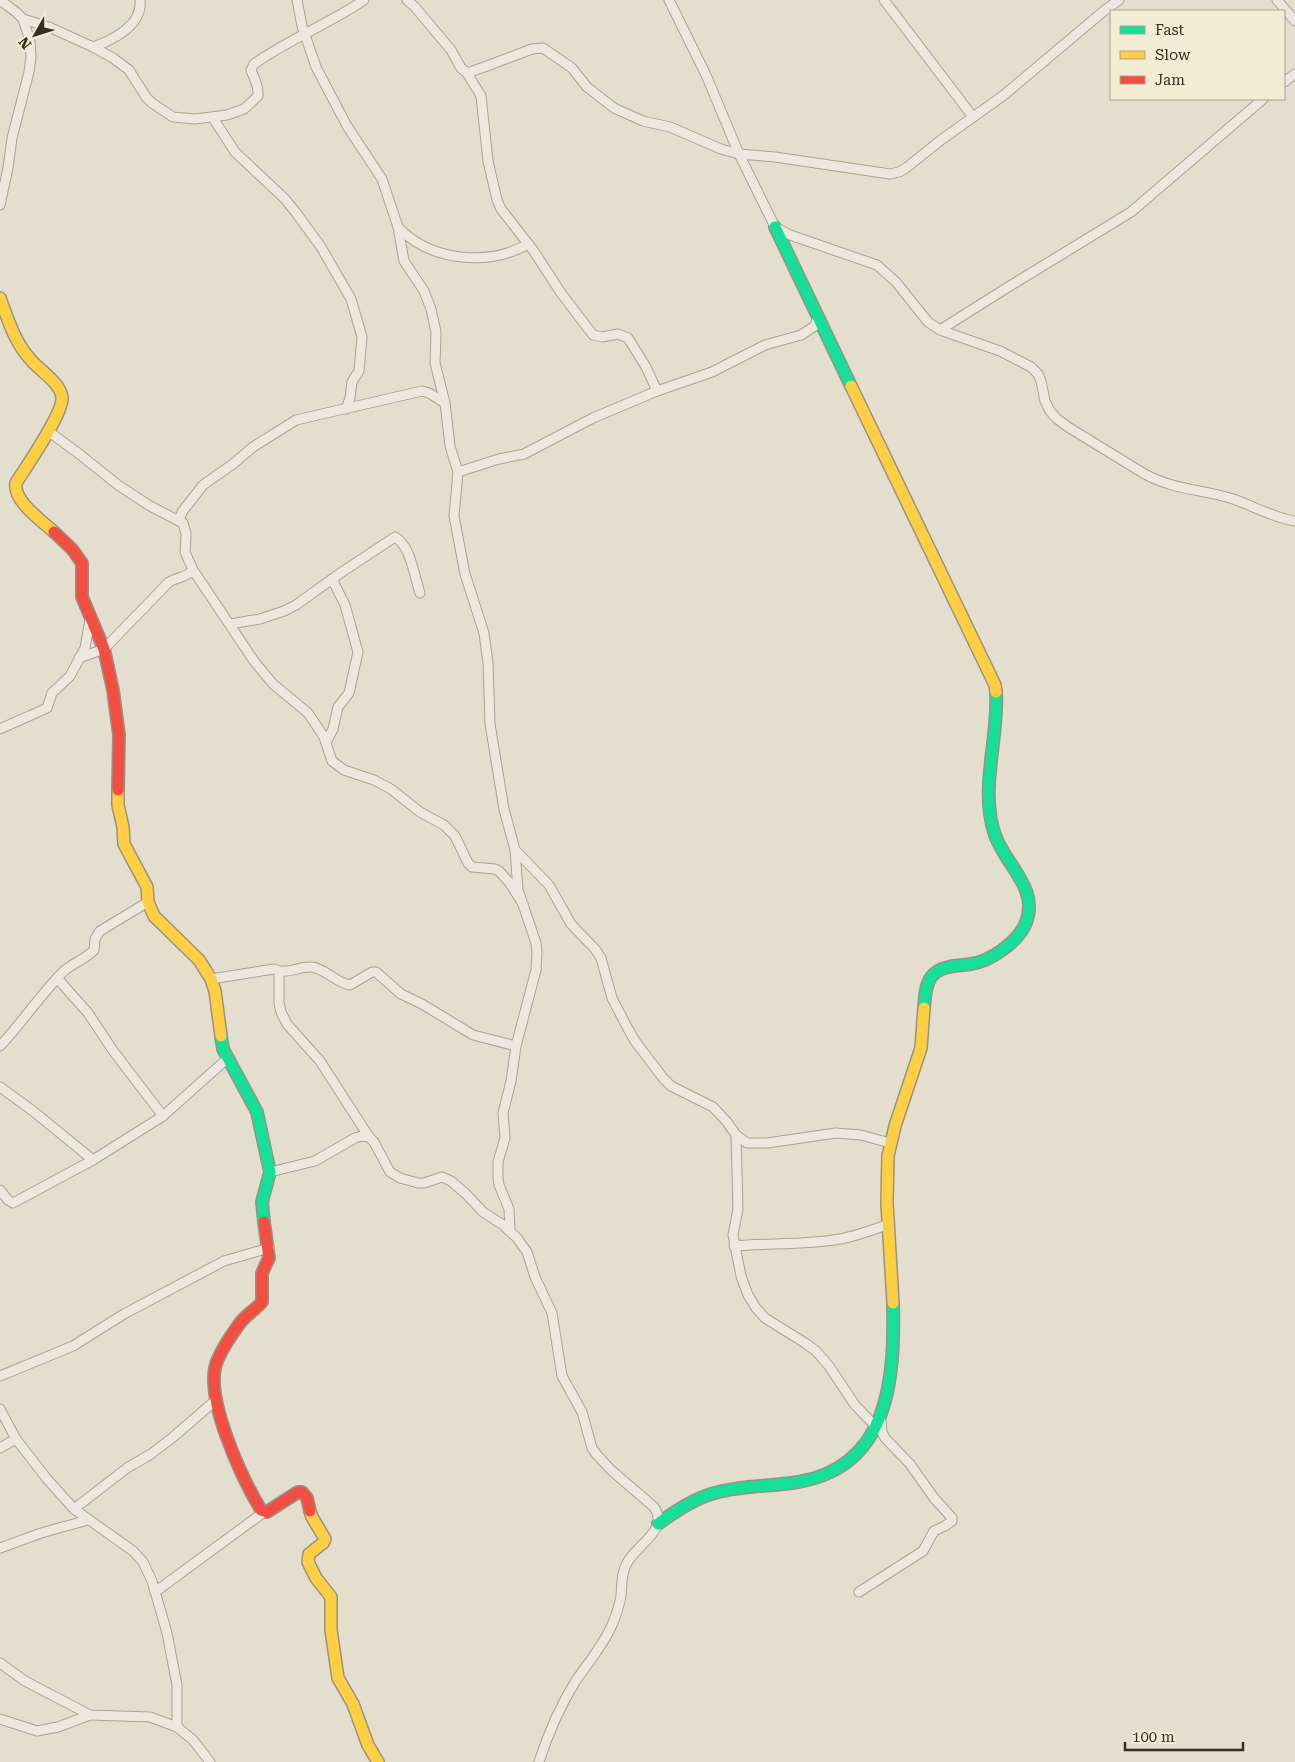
<svg xmlns="http://www.w3.org/2000/svg" width="1295" height="1762" font-family="'Roboto Serif',serif">
<style>
.lines{fill:none;stroke-linecap:round;stroke-linejoin:round}
.street-casing{stroke:#a8a397;stroke-width:11}
.fast-casing{stroke:#989286;stroke-width:14}
.slow-casing{stroke:#989286;stroke-width:14}
.jam-casing{stroke:#989286;stroke-width:14}
.street{stroke:#ece8df;stroke-width:9}
.fast{stroke:#16e098;stroke-width:11}
.slow{stroke:#ffcf43;stroke-width:11}
.jam{stroke:#f24e42;stroke-width:11}
</style>
<rect width="100%" height="100%" fill="#e3dece"/>
<g class="lines">
<defs>
<g id="street">
<polyline points="297,0 302,26 316,67 347,126 382,179 398,227 404,261 424,291 431,309 436,332 435,363 445,403 450,446 458,472 454,516 465,574 484,633 488,663 490,724 504,809 515,850 549,885 571,924 595,949 601,958 612,998 627,1027 635,1041 663,1078 671,1086 713,1107 727,1122 736,1135 747,1143 767,1143 836,1133 861,1135 890,1143"/>
<polyline points="407,0 414,6 451,50 461,68 467,73 487,66 532,49 543,48 572,68 587,87 614,108 643,121 670,127 721,149 739,154 775,157 890,174 899,172 906,168 941,140 1004,95 1105,10 1119,0"/>
<path d="M 669,0 L 706,75 L 739,154 L 775,227 L 790,235 L 877,265 L 896,282 L 928,322 L 940,330 L 1000,351 L 1031,367 L 1038,374 L 1041,381 L 1045,401 L 1050,411 L 1056,418 L 1068,427 L 1143,473 C 1172,490 1202,489 1233,499 C 1254,506 1273,518 1295,521"/>
<polyline points="884,0 973,117"/>
<polyline points="1277,0 1295,21"/>
<path d="M 23,19 L 49,27 L 93,47 L 113,58 L 129,70 L 146,97 L 152,103 L 173,117 L 195,119 L 227,115 L 244,109 L 258,96 C 259,85 254,79 251,70 L 254,64 C 289,39 329,24 364,0"/>
<path d="M 93,47 C 113,40 143,25 140,0"/>
<polyline points="467,73 481,96 488,161 497,200 501,209 533,250 561,293 593,335 602,337 618,334 628,338 646,367 657,391"/>
<polyline points="1284,82 1295,74"/>
<polyline points="213,118 235,152 285,199 297,214 321,247 351,299 362,337 359,371 352,382 350,398 346,409"/>
<polyline points="0,205 8,168 12,138 29,72 31,57 30,41 23,19 16,12 0,0"/>
<path d="M 398,227 C 430,261 488,267 528,244"/>
<polyline points="940,330 1005,289 1131,212 1263,99"/>
<polyline points="48,431 78,453 118,485 150,506 183,523 186,534 185,552 193,570 254,661 273,684 308,713 324,737 332,761 344,770 374,780 391,789 420,812 444,825 455,836 468,863 472,867 495,869 499,871 509,882 523,904"/>
<polyline points="458,472 499,459 524,454 593,418 657,391 712,372 765,345 801,335 815,326 818,316"/>
<polyline points="179,521 182,512 203,485 233,464 253,447 296,420 422,391 429,393 445,403"/>
<path d="M 230,624 L 260,619 L 284,611 L 296,605 L 342,572 L 395,537 C 411,546 414,576 420,593"/>
<path d="M 79,658 L 104,649 L 169,582 C 177,577 186,578 193,570"/>
<polyline points="0,729 47,708 52,693 70,676 85,648 90,620"/>
<polyline points="326,743 333,729 338,707 349,693 358,652 345,605 332,579"/>
<path d="M 279,971 C 292,973 300,966 311,967 C 325,968 336,983 350,985 L 372,972 L 376,972 L 401,994 L 422,1004 L 473,1035 L 516,1046"/>
<polyline points="57,978 88,1013 114,1052 163,1116"/>
<polyline points="211,979 274,969 279,971 279,1003 281,1012 287,1024 320,1061 369,1137"/>
<path d="M 0,1046 C 22,1023 40,995 63,972 C 72,963 85,960 94,950 L 95,939 L 100,931 L 148,902"/>
<polyline points="0,1087 33,1111 93,1160"/>
<polyline points="736,1135 738,1209 733,1235 741,1276 748,1295 756,1308 765,1318 805,1343 816,1351 829,1366 855,1405 877,1428"/>
<path d="M 270,1172 L 315,1161 L 355,1138 L 362,1136 L 369,1137 L 374,1142 L 390,1172 L 400,1178 L 418,1183 L 424,1183 L 442,1177 L 451,1181 L 466,1194 L 483,1212 L 503,1225 L 517,1238 L 527,1252 L 535,1277 L 552,1313 L 562,1376 L 582,1412 L 592,1448 L 597,1455 L 611,1470 L 654,1507 C 670,1530 636,1545 627,1563 C 621,1573 622,1585 621,1596 C 619,1606 616,1616 612,1625 C 603,1646 587,1664 575,1682 C 559,1708 548,1734 539,1762"/>
<polyline points="0,1190 8,1200 13,1203 93,1160 163,1116 228,1058"/>
<polyline points="510,1230 509,1209 499,1185 498,1178 498,1162 505,1138 503,1113 511,1081 516,1046 536,970 537,952 536,943 518,890 515,850"/>
<path d="M 734,1246 C 769,1243 805,1245 840,1239 C 856,1236 873,1230 889,1224"/>
<polyline points="0,1376 73,1346 124,1314 224,1261 269,1248"/>
<polyline points="0,1409 16,1439 47,1479 74,1509 133,1551 143,1562 152,1581 167,1633 177,1685 177,1727"/>
<polyline points="0,1448 16,1439"/>
<polyline points="74,1509 127,1468 151,1454 172,1438 216,1400"/>
<polyline points="0,1548 41,1533 88,1520"/>
<polyline points="155,1592 264,1512"/>
<polyline points="859,1592 923,1551 934,1531 945,1526 952,1521 952,1518 934,1498 910,1464 885,1438 882,1432 881,1421"/>
<polyline points="0,1663 25,1681 90,1715 150,1717 177,1727 193,1740 210,1762"/>
<polyline points="0,1719 37,1731 58,1727 90,1715"/>
</g>
<g id="fast">
<polyline points="775,227 851,386"/>
<path d="M 924,1008 C 925,998 925,984 932,976 C 941,965 959,966 971,964 C 991,961 1016,943 1025,925 C 1041,889 1005,865 995,835 C 979,789 999,739 996,692"/>
<polyline points="221,1036 223,1049 257,1112 270,1172 262,1202 264,1222"/>
<path d="M 658,1524 C 674,1512 692,1500 711,1494 C 739,1485 769,1487 798,1482 C 889,1467 895,1379 893,1303"/>
</g>
<g id="slow">
<path d="M 0,298 C 8,320 15,343 31,360 C 40,371 61,383 62,398 C 63,414 26,467 16,483 C 13,501 41,520 54,532"/>
<polyline points="851,386 995,685 996,692"/>
<polyline points="118,790 118,805 123,827 124,844 147,887 148,902 154,916 199,960 211,979 215,991 221,1036"/>
<polyline points="893,1303 887,1203 888,1156 895,1126 921,1048 924,1008"/>
<polyline points="310,1511 312,1517 325,1539 323,1543 309,1554 308,1562 316,1578 331,1597 331,1630 338,1678 353,1704 368,1745 378,1762"/>
</g>
<g id="jam">
<polyline points="54,532 72,549 82,563 82,597 104,649 113,690 119,735 118,790"/>
<path d="M 264,1222 L 269,1258 L 262,1273 L 262,1302 C 255,1310 246,1315 240,1323 C 232,1334 223,1347 218,1359 C 201,1393 243,1480 261,1510 L 267,1512 L 298,1492 L 302,1492 L 307,1498 L 310,1511"/>
</g>
</defs>
<use href="#street" class="street-casing"/>
<use href="#fast" class="fast-casing"/>
<use href="#slow" class="slow-casing"/>
<use href="#jam" class="jam-casing"/>
<use href="#street" class="street"/>
<use href="#fast" class="fast"/>
<use href="#slow" class="slow"/>
<use href="#jam" class="jam"/>
</g>
<rect x="1110" y="10" width="175" height="90" fill="#f3ecd5" stroke="#a79f8d"/>
<rect x="1120" y="26" width="25" height="8" fill="#16e098" stroke="#a79f8d"/>
<text x="1155" y="35" font-size="15" fill="#362c20">Fast</text>
<rect x="1120" y="51" width="25" height="8" fill="#ffcf43" stroke="#a79f8d"/>
<text x="1155" y="60" font-size="15" fill="#362c20">Slow</text>
<rect x="1120" y="76" width="25" height="8" fill="#f24e42" stroke="#a79f8d"/>
<text x="1155" y="85" font-size="15" fill="#362c20">Jam</text>
<g transform="translate(35 35) rotate(231)" stroke="#f3ecd5" stroke-width="4" paint-order="stroke">
<path d="M0-4L9 19L0 12L-9 19Z" fill="#362c20"/>
<text y="-8" font-size="14" font-weight="bold" text-anchor="middle" fill="#362c20">N</text>
</g>
<path d="M1125 1742v8h118v-8" fill="none" stroke="#362c20" stroke-width="2.5"/>
<text x="1132" y="1742" font-size="15" fill="#362c20" stroke="#f3ecd5" stroke-width="4" paint-order="stroke">100 m</text>
</svg>
